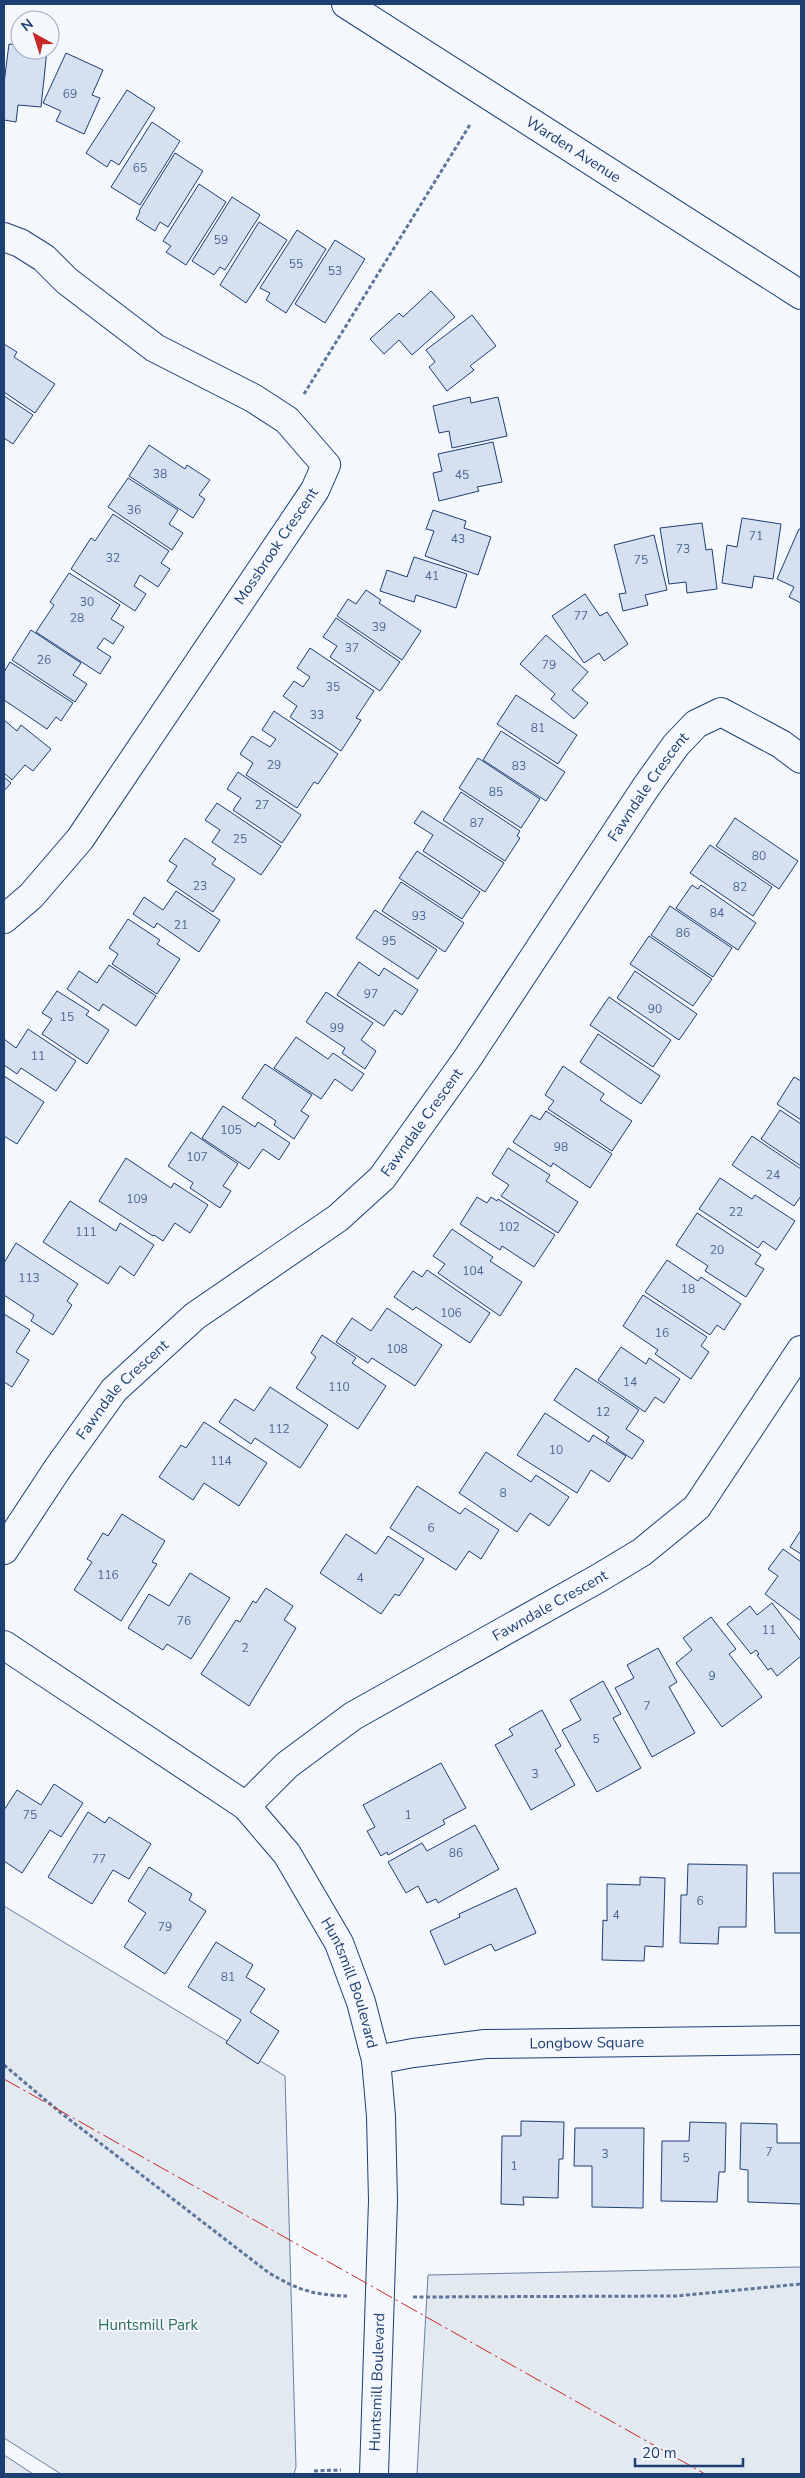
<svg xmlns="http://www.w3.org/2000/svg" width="805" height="2478" font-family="'Nunito Sans',sans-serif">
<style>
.green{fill:#e3e9f0;stroke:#687fa3}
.parking{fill:#e3e8f0;stroke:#687fa3}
.building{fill:#d5e0f0;stroke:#1d3f73}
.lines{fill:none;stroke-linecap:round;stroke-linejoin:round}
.minor-casing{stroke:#1d3f73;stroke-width:30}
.tertiary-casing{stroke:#1d3f73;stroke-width:30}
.secondary-casing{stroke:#1d3f73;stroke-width:30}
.path{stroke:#5e769c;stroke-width:3;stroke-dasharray:4 2.5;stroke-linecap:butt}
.minor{stroke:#f4f7fb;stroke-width:28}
.tertiary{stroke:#f4f7fb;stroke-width:28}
.secondary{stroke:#f4f7fb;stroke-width:28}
.power{stroke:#c62828;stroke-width:1;stroke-dasharray:18 4 2.5 4;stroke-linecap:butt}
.labels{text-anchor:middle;stroke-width:4;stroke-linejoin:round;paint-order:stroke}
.number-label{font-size:12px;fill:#4b6792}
.street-label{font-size:15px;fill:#1d3f73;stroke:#f4f7fb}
.park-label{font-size:15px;fill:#2c6c60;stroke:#f4f7fb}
</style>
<rect width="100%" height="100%" fill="#f4f7fb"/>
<g class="green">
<polygon points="4,1906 285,2076 296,2467 294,2474 61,2474 4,2438"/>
<polygon points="801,2267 801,2474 417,2474 428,2275"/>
</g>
<polygon class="parking" points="4,2455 33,2474 4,2474"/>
<g class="building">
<polygon points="9,44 20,45 20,50 47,50 41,107 18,105 16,122 4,120 4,83"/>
<polygon points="66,53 103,70 92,95 100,98 84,134 56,121 61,111 43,103"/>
<polygon points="127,90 155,108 119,165 111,160 107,167 86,153"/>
<polygon points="152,122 180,141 140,205 111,187"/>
<polygon points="175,153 203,171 168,227 160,222 155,231 136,219 140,212 139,211"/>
<polygon points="199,184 226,202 186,265 166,252 171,246 163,241"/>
<polygon points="232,197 260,215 225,270 220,267 214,275 192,261"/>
<polygon points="259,222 287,240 246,303 220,285"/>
<polygon points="297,230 326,249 286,313 266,300 270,293 260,288"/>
<polygon points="335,240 365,259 325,323 295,304"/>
<polygon points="431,291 455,317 412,355 399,340 384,354 370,339 399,313 403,317"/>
<polygon points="472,315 496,346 470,366 474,370 447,391 429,367 435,362 426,350"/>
<polygon points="4,344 17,352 14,357 55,384 35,413 4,392"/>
<polygon points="4,396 33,415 13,444 4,438"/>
<polygon points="470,397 471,403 498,397 507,436 452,448 449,431 439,433 433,406"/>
<polygon points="493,442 502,482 477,487 479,491 439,501 433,473 442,471 438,454"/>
<polygon points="149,445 185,469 187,465 210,480 199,495 205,499 193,518 129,476"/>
<polygon points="128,478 178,510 169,524 183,533 172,550 108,507"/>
<polygon points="433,510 466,521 464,528 491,537 478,575 425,556 434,531 426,529"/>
<polygon points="113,514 169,551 161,563 170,569 158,587 140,575 134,586 146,594 135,611 71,569 91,538 95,541"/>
<polygon points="742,518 781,524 773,579 754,576 752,588 722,583 727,545 737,547"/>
<polygon points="702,523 706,550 712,549 717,589 687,593 686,582 669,584 660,528"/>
<polygon points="799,529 801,529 801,603 789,597 794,587 777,579"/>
<polygon points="654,535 667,590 645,595 648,605 623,611 619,594 626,593 614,545"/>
<polygon points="414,557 467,574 456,608 416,595 414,602 380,591 387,570 407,577"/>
<polygon points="69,573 120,605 111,619 124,627 113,644 104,638 97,648 111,657 100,674 36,632 54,605 50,602"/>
<polygon points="366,590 381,600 379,603 421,631 402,660 337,616 348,599 356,604"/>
<polygon points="585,594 600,616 607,612 628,644 604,661 599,653 584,663 552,616"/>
<polygon points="336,618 400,662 380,691 330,657 337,646 323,637"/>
<polygon points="31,630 81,663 73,675 87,684 75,702 12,660"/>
<polygon points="546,635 588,672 572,690 588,703 574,719 551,699 555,694 520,664"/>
<polygon points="310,648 374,691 356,718 361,720 341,751 290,717 297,706 283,696 294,681 303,687 310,677 297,668"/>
<polygon points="10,662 73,703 61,721 56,717 47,729 4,700 4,672"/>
<polygon points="516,695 577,735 558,764 497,724"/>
<polygon points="274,711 338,754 318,784 314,782 297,808 246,775 253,763 240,754 252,736 270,747 276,739 262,730"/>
<polygon points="4,720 17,731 21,725 51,749 33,771 25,765 12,780 4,773"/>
<polygon points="501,731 565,772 546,801 483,760"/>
<polygon points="478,758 540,799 521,828 459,788"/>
<polygon points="238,772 301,815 282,843 233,810 241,798 227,789"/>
<polygon points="4,777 11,783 4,791"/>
<polygon points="461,792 520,831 517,836 520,838 505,861 443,820"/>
<polygon points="217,803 281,846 261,875 212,842 220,830 205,820"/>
<polygon points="422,811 504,863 485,892 423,851 433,835 414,823"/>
<polygon points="735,818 798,861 779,889 716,846"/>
<polygon points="185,838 216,859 212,864 235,879 213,912 167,881 177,866 169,861"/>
<polygon points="710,845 772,887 753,916 690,873"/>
<polygon points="417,851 480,892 462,919 399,878"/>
<polygon points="401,882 464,923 445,952 382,911"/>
<polygon points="692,885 698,889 701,885 756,923 738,950 676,908"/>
<polygon points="176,891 220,920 199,952 157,923 154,928 133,914 144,897 163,910"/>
<polygon points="670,906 732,948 713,977 651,935"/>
<polygon points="375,910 437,950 418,979 356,938"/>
<polygon points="128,919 160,940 157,944 180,959 157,994 112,964 118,954 109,948"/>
<polygon points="649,936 712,979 693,1006 630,964"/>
<polygon points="359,962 379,976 384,968 418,990 402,1015 395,1010 384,1026 337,995"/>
<polygon points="109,965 156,996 136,1026 103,1004 99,1011 67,989 79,971 97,983"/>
<polygon points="635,971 697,1014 679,1040 617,998"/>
<polygon points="57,991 89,1011 86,1015 109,1030 87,1064 42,1034 52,1019 42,1013"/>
<polygon points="326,992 373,1023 361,1040 376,1051 365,1069 342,1053 345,1048 306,1022"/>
<polygon points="609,997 671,1040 653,1067 590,1025"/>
<polygon points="28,1029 76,1061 56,1091 21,1068 17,1074 4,1065 4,1039 16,1048"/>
<polygon points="598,1034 660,1076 641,1104 580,1062"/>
<polygon points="296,1037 328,1059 333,1053 364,1074 352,1091 335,1079 321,1099 274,1068"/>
<polygon points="265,1064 312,1095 301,1111 309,1116 294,1139 274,1125 276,1121 242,1098"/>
<polygon points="563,1066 604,1094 600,1100 632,1121 612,1151 548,1109 554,1101 545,1095"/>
<polygon points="4,1076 44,1102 17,1144 4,1136"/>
<polygon points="794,1077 801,1081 801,1120 777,1104"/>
<polygon points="223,1106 255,1127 258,1122 290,1143 279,1160 263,1149 249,1169 202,1138"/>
<polygon points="780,1110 801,1124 801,1166 761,1139"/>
<polygon points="546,1111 612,1154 590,1188 553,1163 551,1167 513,1142 531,1115 540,1120"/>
<polygon points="191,1132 238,1164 223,1186 231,1191 220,1208 190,1188 193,1183 168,1166"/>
<polygon points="752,1136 801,1169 801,1196 794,1206 732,1165"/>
<polygon points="508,1148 550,1175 546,1181 578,1202 558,1233 501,1196 509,1185 492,1174"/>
<polygon points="126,1158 171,1188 174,1183 208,1205 190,1233 175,1223 163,1241 154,1235 153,1236 99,1201"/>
<polygon points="720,1178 752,1199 755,1195 795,1221 776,1250 763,1241 758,1248 699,1209"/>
<polygon points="477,1197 487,1203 491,1197 497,1201 498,1199 555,1235 534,1267 502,1246 500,1250 460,1224"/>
<polygon points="70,1201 116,1231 120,1223 154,1245 134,1276 120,1266 108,1284 43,1242"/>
<polygon points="697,1213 761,1255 755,1264 764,1269 746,1297 705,1271 708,1266 676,1245"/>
<polygon points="452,1229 493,1257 490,1261 522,1282 500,1316 438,1273 445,1264 433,1256"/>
<polygon points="16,1243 78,1284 67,1301 72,1305 53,1335 31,1321 34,1315 4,1295 4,1263"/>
<polygon points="667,1260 698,1281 701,1277 741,1304 724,1330 717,1325 710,1335 645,1292"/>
<polygon points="427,1270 490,1313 470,1343 416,1307 413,1310 394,1297 413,1271 422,1277"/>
<polygon points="643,1295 707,1337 701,1346 709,1352 691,1379 655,1354 658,1350 623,1326"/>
<polygon points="387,1308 442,1345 415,1386 372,1358 368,1363 336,1342 352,1318 371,1331"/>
<polygon points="4,1314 30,1330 16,1352 29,1360 12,1387 4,1382"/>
<polygon points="322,1335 356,1358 352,1363 386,1386 358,1429 296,1388 316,1357 311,1353"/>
<polygon points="621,1347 646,1364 649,1358 680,1379 664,1403 655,1397 645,1412 598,1380"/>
<polygon points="576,1368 639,1410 626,1429 644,1441 632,1459 606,1441 609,1437 554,1400"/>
<polygon points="270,1387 328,1425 300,1468 255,1438 251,1444 219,1422 235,1399 254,1411"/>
<polygon points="545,1413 589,1442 593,1435 626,1456 609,1482 591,1470 577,1493 517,1455"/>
<polygon points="204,1422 267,1463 239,1506 204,1483 193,1500 159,1477 181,1445 186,1448"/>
<polygon points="486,1452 531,1482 536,1475 569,1497 549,1526 530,1513 517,1532 459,1493"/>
<polygon points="417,1486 460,1514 465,1508 499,1530 481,1559 469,1551 456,1570 390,1528"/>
<polygon points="122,1514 165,1541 152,1562 157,1564 121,1621 74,1590 92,1562 87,1559 103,1533 108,1536"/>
<polygon points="801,1530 801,1554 790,1547"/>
<polygon points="346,1534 376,1554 388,1536 424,1559 399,1596 395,1594 381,1614 320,1573"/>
<polygon points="783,1549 801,1562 801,1621 765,1594 778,1576 768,1569"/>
<polygon points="190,1573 230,1598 191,1659 167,1644 163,1650 128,1628 149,1594 169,1606"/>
<polygon points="266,1588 293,1606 284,1620 296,1628 249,1706 201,1674 236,1620 240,1622 253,1601 256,1603"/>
<polygon points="772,1603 801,1641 801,1656 777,1676 771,1668 768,1670 757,1655 759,1654 756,1650 751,1654 727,1624 750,1606 757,1615"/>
<polygon points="711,1617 736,1649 729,1654 762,1697 722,1727 676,1663 692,1650 683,1638"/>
<polygon points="658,1648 677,1682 669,1687 695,1733 652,1757 615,1688 634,1678 627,1665"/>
<polygon points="603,1681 621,1714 613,1718 641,1768 597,1792 562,1730 581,1720 570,1700"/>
<polygon points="542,1710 561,1746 555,1750 575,1785 531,1810 495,1745 513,1735 509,1729"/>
<polygon points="441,1763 466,1808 443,1820 445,1824 388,1855 387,1852 381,1856 367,1831 375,1827 363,1805"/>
<polygon points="54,1784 83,1803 61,1837 50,1830 22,1873 4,1861 4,1810 17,1790 41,1805"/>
<polygon points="88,1812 105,1823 109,1817 151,1844 129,1879 113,1870 92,1904 48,1877"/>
<polygon points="475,1825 499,1869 438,1903 436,1899 427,1903 418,1886 406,1893 388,1862 422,1843 427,1851"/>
<polygon points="688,1864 747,1865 746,1927 719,1927 718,1944 680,1943 681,1895 687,1895"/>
<polygon points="149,1867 192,1894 189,1900 206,1911 165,1974 124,1947 146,1913 128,1901"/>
<polygon points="773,1873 801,1873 801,1933 775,1933"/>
<polygon points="640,1877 665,1878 663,1947 645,1946 644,1961 602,1960 603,1920 607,1921 607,1884 640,1885"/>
<polygon points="516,1888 536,1933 495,1951 491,1944 445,1965 430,1931 460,1917 459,1914"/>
<polygon points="216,1942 253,1965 246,1977 265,1989 250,2012 279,2031 258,2064 226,2043 241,2020 188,1987"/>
<polygon points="521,2121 564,2122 563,2159 559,2159 558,2198 523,2197 524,2205 501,2204 502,2136 521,2136"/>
<polygon points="690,2122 726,2123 725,2172 719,2172 717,2202 661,2201 662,2141 689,2141"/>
<polygon points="741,2123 777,2124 777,2143 801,2143 801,2204 748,2202 748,2170 740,2169"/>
<polygon points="575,2128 644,2128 643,2208 592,2207 592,2166 574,2166"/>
</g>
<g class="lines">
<defs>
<g id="minor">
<polyline points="4,237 20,243 44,258 67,281 155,348 253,398 287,420 326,465 315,490 80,839 31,896 4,919"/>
<path id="s1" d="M 4,1550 L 58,1468 L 114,1390 L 195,1316 L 338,1218 L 382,1178 L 467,1059 L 646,787 L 676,745 L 696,724 L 721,712 L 781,744 L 801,759"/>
<path id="s2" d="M 246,1806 L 287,1765 L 353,1716 L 599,1578 L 642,1552 L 697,1507 L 801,1350"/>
<path id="s3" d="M 376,2060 L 413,2053 L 485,2044 L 801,2040"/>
</g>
<g id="tertiary">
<path id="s4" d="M 4,1645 L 246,1806 L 287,1854 L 339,1943 L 361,2002 L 376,2060 L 381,2116 L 383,2201 L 374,2474"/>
</g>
<g id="secondary">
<path id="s5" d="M 346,4 L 801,295"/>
</g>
</defs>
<use href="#minor" class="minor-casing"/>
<use href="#tertiary" class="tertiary-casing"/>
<use href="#secondary" class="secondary-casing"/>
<g class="path">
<polyline points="304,394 471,123"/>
<path d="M 4,2065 L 61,2113 L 269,2273 C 299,2290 312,2295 347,2296"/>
<polyline points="413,2297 676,2296 801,2284"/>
<polyline points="314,2471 341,2470"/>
</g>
<use href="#minor" class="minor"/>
<use href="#tertiary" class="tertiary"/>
<use href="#secondary" class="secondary"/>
<polyline class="power" points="4,2079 705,2474"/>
</g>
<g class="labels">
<g class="number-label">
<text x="70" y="98">69</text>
<text x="140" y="172">65</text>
<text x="221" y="244">59</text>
<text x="296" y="268">55</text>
<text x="335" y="275">53</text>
<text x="160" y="478">38</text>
<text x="462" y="479">45</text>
<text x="134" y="514">36</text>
<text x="756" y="540">71</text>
<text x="458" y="543">43</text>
<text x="683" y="553">73</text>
<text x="113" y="562">32</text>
<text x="641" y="564">75</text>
<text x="432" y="580">41</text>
<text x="87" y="606">30</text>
<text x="581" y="620">77</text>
<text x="77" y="622">28</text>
<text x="379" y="631">39</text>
<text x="352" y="652">37</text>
<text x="44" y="664">26</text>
<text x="549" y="669">79</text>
<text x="333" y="691">35</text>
<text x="317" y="719">33</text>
<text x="538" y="732">81</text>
<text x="274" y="769">29</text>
<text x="519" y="770">83</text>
<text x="496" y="796">85</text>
<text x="262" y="809">27</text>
<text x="477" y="827">87</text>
<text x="240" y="843">25</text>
<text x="759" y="860">80</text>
<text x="200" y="890">23</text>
<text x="740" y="891">82</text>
<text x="717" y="917">84</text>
<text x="419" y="920">93</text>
<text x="181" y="929">21</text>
<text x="683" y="937">86</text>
<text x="389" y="945">95</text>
<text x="371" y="998">97</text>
<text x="655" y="1013">90</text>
<text x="67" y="1021">15</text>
<text x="337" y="1032">99</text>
<text x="38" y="1060">11</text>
<text x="231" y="1134">105</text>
<text x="561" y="1151">98</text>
<text x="197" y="1161">107</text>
<text x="773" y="1179">24</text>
<text x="137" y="1203">109</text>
<text x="736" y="1216">22</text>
<text x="509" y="1231">102</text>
<text x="86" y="1236">111</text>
<text x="717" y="1254">20</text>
<text x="473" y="1275">104</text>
<text x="29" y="1282">113</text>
<text x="688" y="1293">18</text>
<text x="451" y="1317">106</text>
<text x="662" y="1337">16</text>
<text x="397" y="1353">108</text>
<text x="630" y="1386">14</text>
<text x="339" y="1391">110</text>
<text x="603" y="1416">12</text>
<text x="279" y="1433">112</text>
<text x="556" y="1454">10</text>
<text x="221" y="1465">114</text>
<text x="503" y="1497">8</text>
<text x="431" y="1532">6</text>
<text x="108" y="1579">116</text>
<text x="360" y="1582">4</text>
<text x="184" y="1625">76</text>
<text x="769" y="1634">11</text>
<text x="245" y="1652">2</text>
<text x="712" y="1680">9</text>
<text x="647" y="1710">7</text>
<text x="596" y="1743">5</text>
<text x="535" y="1778">3</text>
<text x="30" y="1819">75</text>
<text x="408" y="1819">1</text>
<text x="456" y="1857">86</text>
<text x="99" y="1863">77</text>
<text x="700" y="1905">6</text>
<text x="616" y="1919">4</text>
<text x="165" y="1931">79</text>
<text x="228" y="1981">81</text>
<text x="769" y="2156">7</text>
<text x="605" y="2158">3</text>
<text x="686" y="2162">5</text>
<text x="514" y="2170">1</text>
</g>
<g class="street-label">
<text dy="5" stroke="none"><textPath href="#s5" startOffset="270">Warden Avenue</textPath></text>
<text transform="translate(276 546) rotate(-56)" y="5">Mossbrook Crescent</text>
<text dy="5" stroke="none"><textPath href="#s1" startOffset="1010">Fawndale Crescent</textPath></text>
<text dy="5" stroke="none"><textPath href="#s1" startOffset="605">Fawndale Crescent</textPath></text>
<text dy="5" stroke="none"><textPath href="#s1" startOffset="200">Fawndale Crescent</textPath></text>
<text dy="5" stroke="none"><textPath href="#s2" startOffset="366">Fawndale Crescent</textPath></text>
<text dy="5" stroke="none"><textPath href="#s4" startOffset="498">Huntsmill Boulevard</textPath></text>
<text dy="5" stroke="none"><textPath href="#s3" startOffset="212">Longbow Square</textPath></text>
<text transform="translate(377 2382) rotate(-88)" y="5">Huntsmill Boulevard</text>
</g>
<g class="park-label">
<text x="148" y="2330">Huntsmill Park</text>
</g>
</g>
<rect width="805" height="2478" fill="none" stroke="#1d3f73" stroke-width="10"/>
<g transform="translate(35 35) rotate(321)"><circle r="24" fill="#f4f7fb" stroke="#9eadc5"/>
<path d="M0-4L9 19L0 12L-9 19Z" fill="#c62828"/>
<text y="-8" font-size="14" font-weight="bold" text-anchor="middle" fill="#1d3f73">N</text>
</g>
<path d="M635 2458v8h108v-8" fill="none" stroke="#1d3f73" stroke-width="2.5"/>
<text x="642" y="2458" font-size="15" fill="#1d3f73" stroke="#f4f7fb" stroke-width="4" paint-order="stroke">20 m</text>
</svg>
